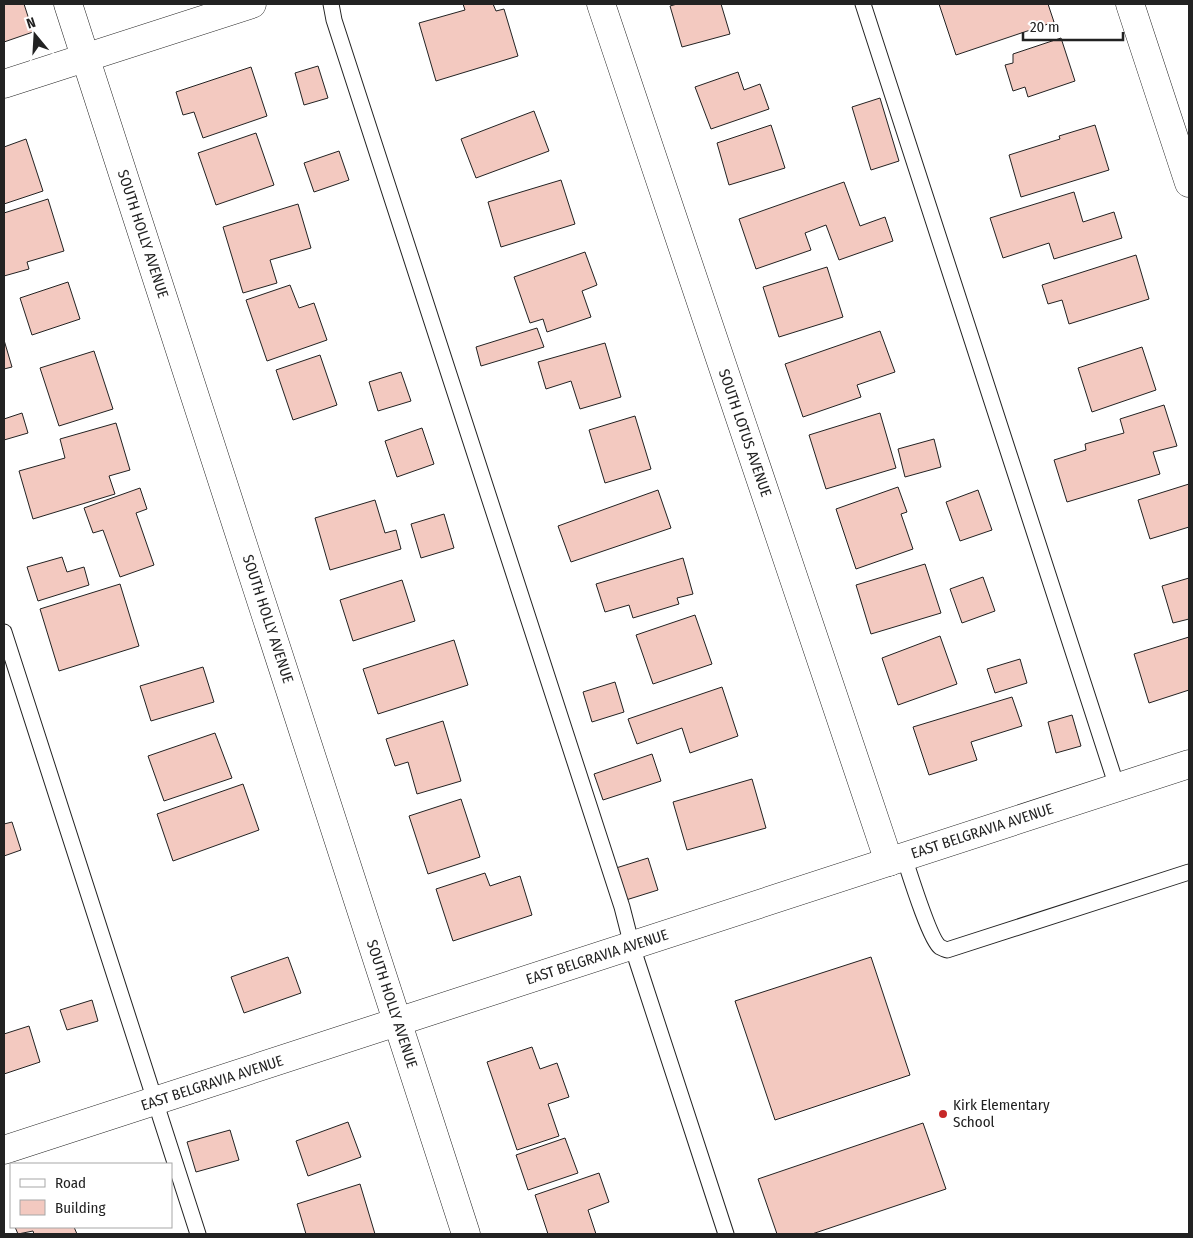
<svg xmlns="http://www.w3.org/2000/svg" width="1193" height="1238" font-family="'Fira Sans Condensed',sans-serif">
<style>
.building{fill:#f3c9c0;stroke:#222}
.lines{fill:none;stroke-linecap:round;stroke-linejoin:round}
.service-casing{stroke:#222;stroke-width:17}
.minor-casing{stroke:#222;stroke-width:29}
.service{stroke:#fff;stroke-width:15}
.minor{stroke:#fff;stroke-width:28}
.poi-dot{fill:#c62828;stroke:#fff;stroke-width:2}
.labels{text-anchor:middle;stroke-width:4;stroke-linejoin:round;paint-order:stroke}
.street-label{font-size:15px;fill:#222;stroke:#fff}
.poi-label{font-size:15px;fill:#222;stroke:#fff;text-anchor:start}
</style>
<rect width="100%" height="100%" fill="#fff"/>
<g class="building">
<polygon points="4,4 24,4 33,32 4,42"/>
<polygon points="463,4 493,4 496,11 504,9 518,56 436,81 419,23 465,10"/>
<polygon points="677,4 721,4 730,34 682,47 670,6"/>
<polygon points="939,4 1048,4 1054,22 956,55"/>
<polygon points="1061,38 1075,81 1028,97 1025,87 1013,91 1005,65 1013,63 1013,54"/>
<polygon points="318,66 328,98 304,105 295,73"/>
<polygon points="251,67 267,116 203,138 194,112 183,115 176,92"/>
<polygon points="738,72 744,90 760,84 769,109 711,129 695,87"/>
<polygon points="880,98 899,161 871,170 852,107"/>
<polygon points="534,111 549,151 476,178 461,139"/>
<polygon points="771,125 785,168 729,185 717,143"/>
<polygon points="1095,125 1109,170 1021,197 1009,155 1060,139 1059,136"/>
<polygon points="256,133 274,185 216,205 198,153"/>
<polygon points="26,139 43,191 4,204 4,147"/>
<polygon points="339,151 349,180 314,192 304,163"/>
<polygon points="561,180 575,224 501,247 488,202"/>
<polygon points="844,182 860,226 885,217 893,241 839,260 826,225 805,233 811,250 756,269 739,219"/>
<polygon points="1074,192 1083,222 1114,212 1122,238 1054,259 1049,243 1003,258 990,218"/>
<polygon points="48,199 64,251 27,262 29,269 4,276 4,213"/>
<polygon points="298,204 311,248 270,260 277,283 243,293 223,227"/>
<polygon points="585,252 597,285 582,291 591,317 547,332 543,319 530,323 514,277"/>
<polygon points="1136,255 1149,299 1069,324 1062,300 1048,304 1042,285"/>
<polygon points="827,267 843,317 779,337 763,287"/>
<polygon points="68,282 80,319 32,335 20,298"/>
<polygon points="290,285 299,308 314,303 327,340 267,361 246,300"/>
<polygon points="537,328 544,347 481,366 476,347"/>
<polygon points="880,331 895,372 857,385 861,397 803,417 785,364"/>
<polygon points="4,340 12,367 4,369"/>
<polygon points="605,343 621,397 580,409 571,381 546,389 538,362"/>
<polygon points="1142,347 1156,390 1092,412 1078,368"/>
<polygon points="94,351 113,409 59,426 40,368"/>
<polygon points="320,355 337,405 293,420 276,370"/>
<polygon points="401,372 411,401 378,411 369,382"/>
<polygon points="1164,405 1177,446 1153,452 1160,474 1067,502 1054,460 1086,450 1085,444 1124,433 1120,419"/>
<polygon points="22,413 28,433 4,440 4,419"/>
<polygon points="880,413 896,468 826,489 809,435"/>
<polygon points="635,416 651,469 605,483 589,430"/>
<polygon points="116,423 130,470 109,476 115,494 33,519 19,471 65,458 60,439"/>
<polygon points="422,428 434,464 397,477 385,441"/>
<polygon points="934,439 941,467 905,477 898,449"/>
<polygon points="1189,484 1189,527 1150,539 1138,500"/>
<polygon points="898,487 907,512 901,514 913,549 856,569 836,509"/>
<polygon points="140,488 147,509 136,513 154,565 120,577 103,530 93,533 84,508"/>
<polygon points="658,490 671,528 571,562 558,526"/>
<polygon points="978,490 992,530 960,541 946,502"/>
<polygon points="375,500 385,533 396,530 401,549 330,570 315,518"/>
<polygon points="444,514 454,548 421,558 411,524"/>
<polygon points="62,557 67,572 84,567 89,585 38,601 27,567"/>
<polygon points="683,558 693,594 677,598 679,604 633,618 629,605 605,612 596,584"/>
<polygon points="925,564 941,613 871,634 856,585"/>
<polygon points="983,577 995,611 962,623 950,589"/>
<polygon points="1189,578 1189,619 1173,623 1162,586"/>
<polygon points="402,580 415,621 353,641 340,600"/>
<polygon points="120,584 139,646 59,671 40,609"/>
<polygon points="695,615 712,664 653,684 636,635"/>
<polygon points="940,636 957,684 898,705 882,658"/>
<polygon points="1189,637 1189,690 1149,703 1134,654"/>
<polygon points="454,640 468,685 378,714 363,669"/>
<polygon points="1020,659 1027,683 995,693 987,669"/>
<polygon points="203,667 214,702 151,721 140,686"/>
<polygon points="615,682 624,712 592,722 583,692"/>
<polygon points="722,687 738,736 690,753 682,728 637,744 628,719"/>
<polygon points="1012,697 1022,726 971,742 977,760 929,775 913,727"/>
<polygon points="1072,715 1081,746 1056,753 1048,722"/>
<polygon points="443,721 461,781 417,794 408,762 395,766 386,739"/>
<polygon points="215,733 232,778 164,801 148,756"/>
<polygon points="652,754 661,781 603,800 594,774"/>
<polygon points="752,779 766,828 687,850 673,802"/>
<polygon points="243,784 259,830 173,861 157,814"/>
<polygon points="461,799 480,857 428,874 409,816"/>
<polygon points="12,822 21,850 4,856 4,824"/>
<polygon points="648,858 658,890 626,900 616,868"/>
<polygon points="485,873 490,886 520,876 532,915 453,941 436,889"/>
<polygon points="288,957 301,993 244,1013 231,977"/>
<polygon points="871,957 910,1075 775,1120 735,1001"/>
<polygon points="92,1000 98,1021 67,1030 60,1010"/>
<polygon points="29,1026 40,1062 4,1074 4,1034"/>
<polygon points="532,1047 540,1069 557,1063 569,1097 548,1104 559,1136 517,1150 487,1062"/>
<polygon points="348,1122 361,1157 308,1176 296,1141"/>
<polygon points="923,1123 946,1189 812,1234 777,1234 758,1179"/>
<polygon points="230,1130 239,1160 196,1172 187,1142"/>
<polygon points="565,1138 578,1173 528,1190 516,1155"/>
<polygon points="599,1173 609,1202 588,1210 596,1234 548,1234 535,1195"/>
<polygon points="360,1184 375,1234 306,1234 297,1204"/>
<polygon points="15,1227 74,1227 77,1234 34,1234 33,1231 18,1234"/>
</g>
<g class="lines">
<defs>
<g id="service">
<polyline points="331,4 334,20 622,907 632,946 726,1234"/>
<polyline points="863,4 1117,787"/>
<polyline points="4,632 198,1234"/>
<path d="M 904,857 C 909,872 930,940 940,947 C 942,948 944,949 947,950 L 1189,872"/>
</g>
<g id="minor">
<polyline points="68,4 466,1234"/>
<polyline points="601,4 889,862"/>
<polyline points="1130,4 1189,183"/>
<polyline points="4,84 252,4"/>
<polyline points="4,1150 1189,764"/>
</g>
</defs>
<use href="#service" class="service-casing"/>
<use href="#minor" class="minor-casing"/>
<use href="#service" class="service"/>
<use href="#minor" class="minor"/>
</g>
<circle class="poi-dot" cx="943" cy="1114" r="5"/>
<g class="labels">
<g class="street-label">
<text transform="translate(143 234) rotate(72)" y="5">SOUTH HOLLY AVENUE</text>
<text transform="translate(745 433) rotate(71)" y="5">SOUTH LOTUS AVENUE</text>
<text transform="translate(268 619) rotate(72)" y="5">SOUTH HOLLY AVENUE</text>
<text transform="translate(982 831) rotate(-18)" y="5">EAST BELGRAVIA AVENUE</text>
<text transform="translate(597 957) rotate(-18)" y="5">EAST BELGRAVIA AVENUE</text>
<text transform="translate(392 1004) rotate(72)" y="5">SOUTH HOLLY AVENUE</text>
<text transform="translate(212 1083) rotate(-18)" y="5">EAST BELGRAVIA AVENUE</text>
</g>
<g class="poi-label">
<text x="953" y="1110">Kirk Elementary<tspan x="953" dy="17">School</tspan></text>
</g>
</g>
<rect width="1193" height="1238" fill="none" stroke="#222222" stroke-width="10"/>
<rect x="10" y="1163" width="162" height="65" fill="#ffffff" stroke="#a7a7a7"/>
<rect x="20" y="1179" width="25" height="8" fill="#ffffff" stroke="#a7a7a7"/>
<text x="55" y="1188" font-size="15" fill="#222222">Road</text>
<rect x="20" y="1200" width="25" height="15" fill="#f3c9c0" stroke="#a7a7a7"/>
<text x="55" y="1213" font-size="15" fill="#222222">Building</text>
<g transform="translate(35 35) rotate(342)" stroke="#ffffff" stroke-width="4" paint-order="stroke">
<path d="M0-4L9 19L0 12L-9 19Z" fill="#222222"/>
<text y="-8" font-size="14" font-weight="bold" text-anchor="middle" fill="#222222">N</text>
</g>
<path d="M1023 32v8h100v-8" fill="none" stroke="#222222" stroke-width="2.5"/>
<text x="1030" y="32" font-size="15" fill="#222222" stroke="#ffffff" stroke-width="4" paint-order="stroke">20 m</text>
</svg>
